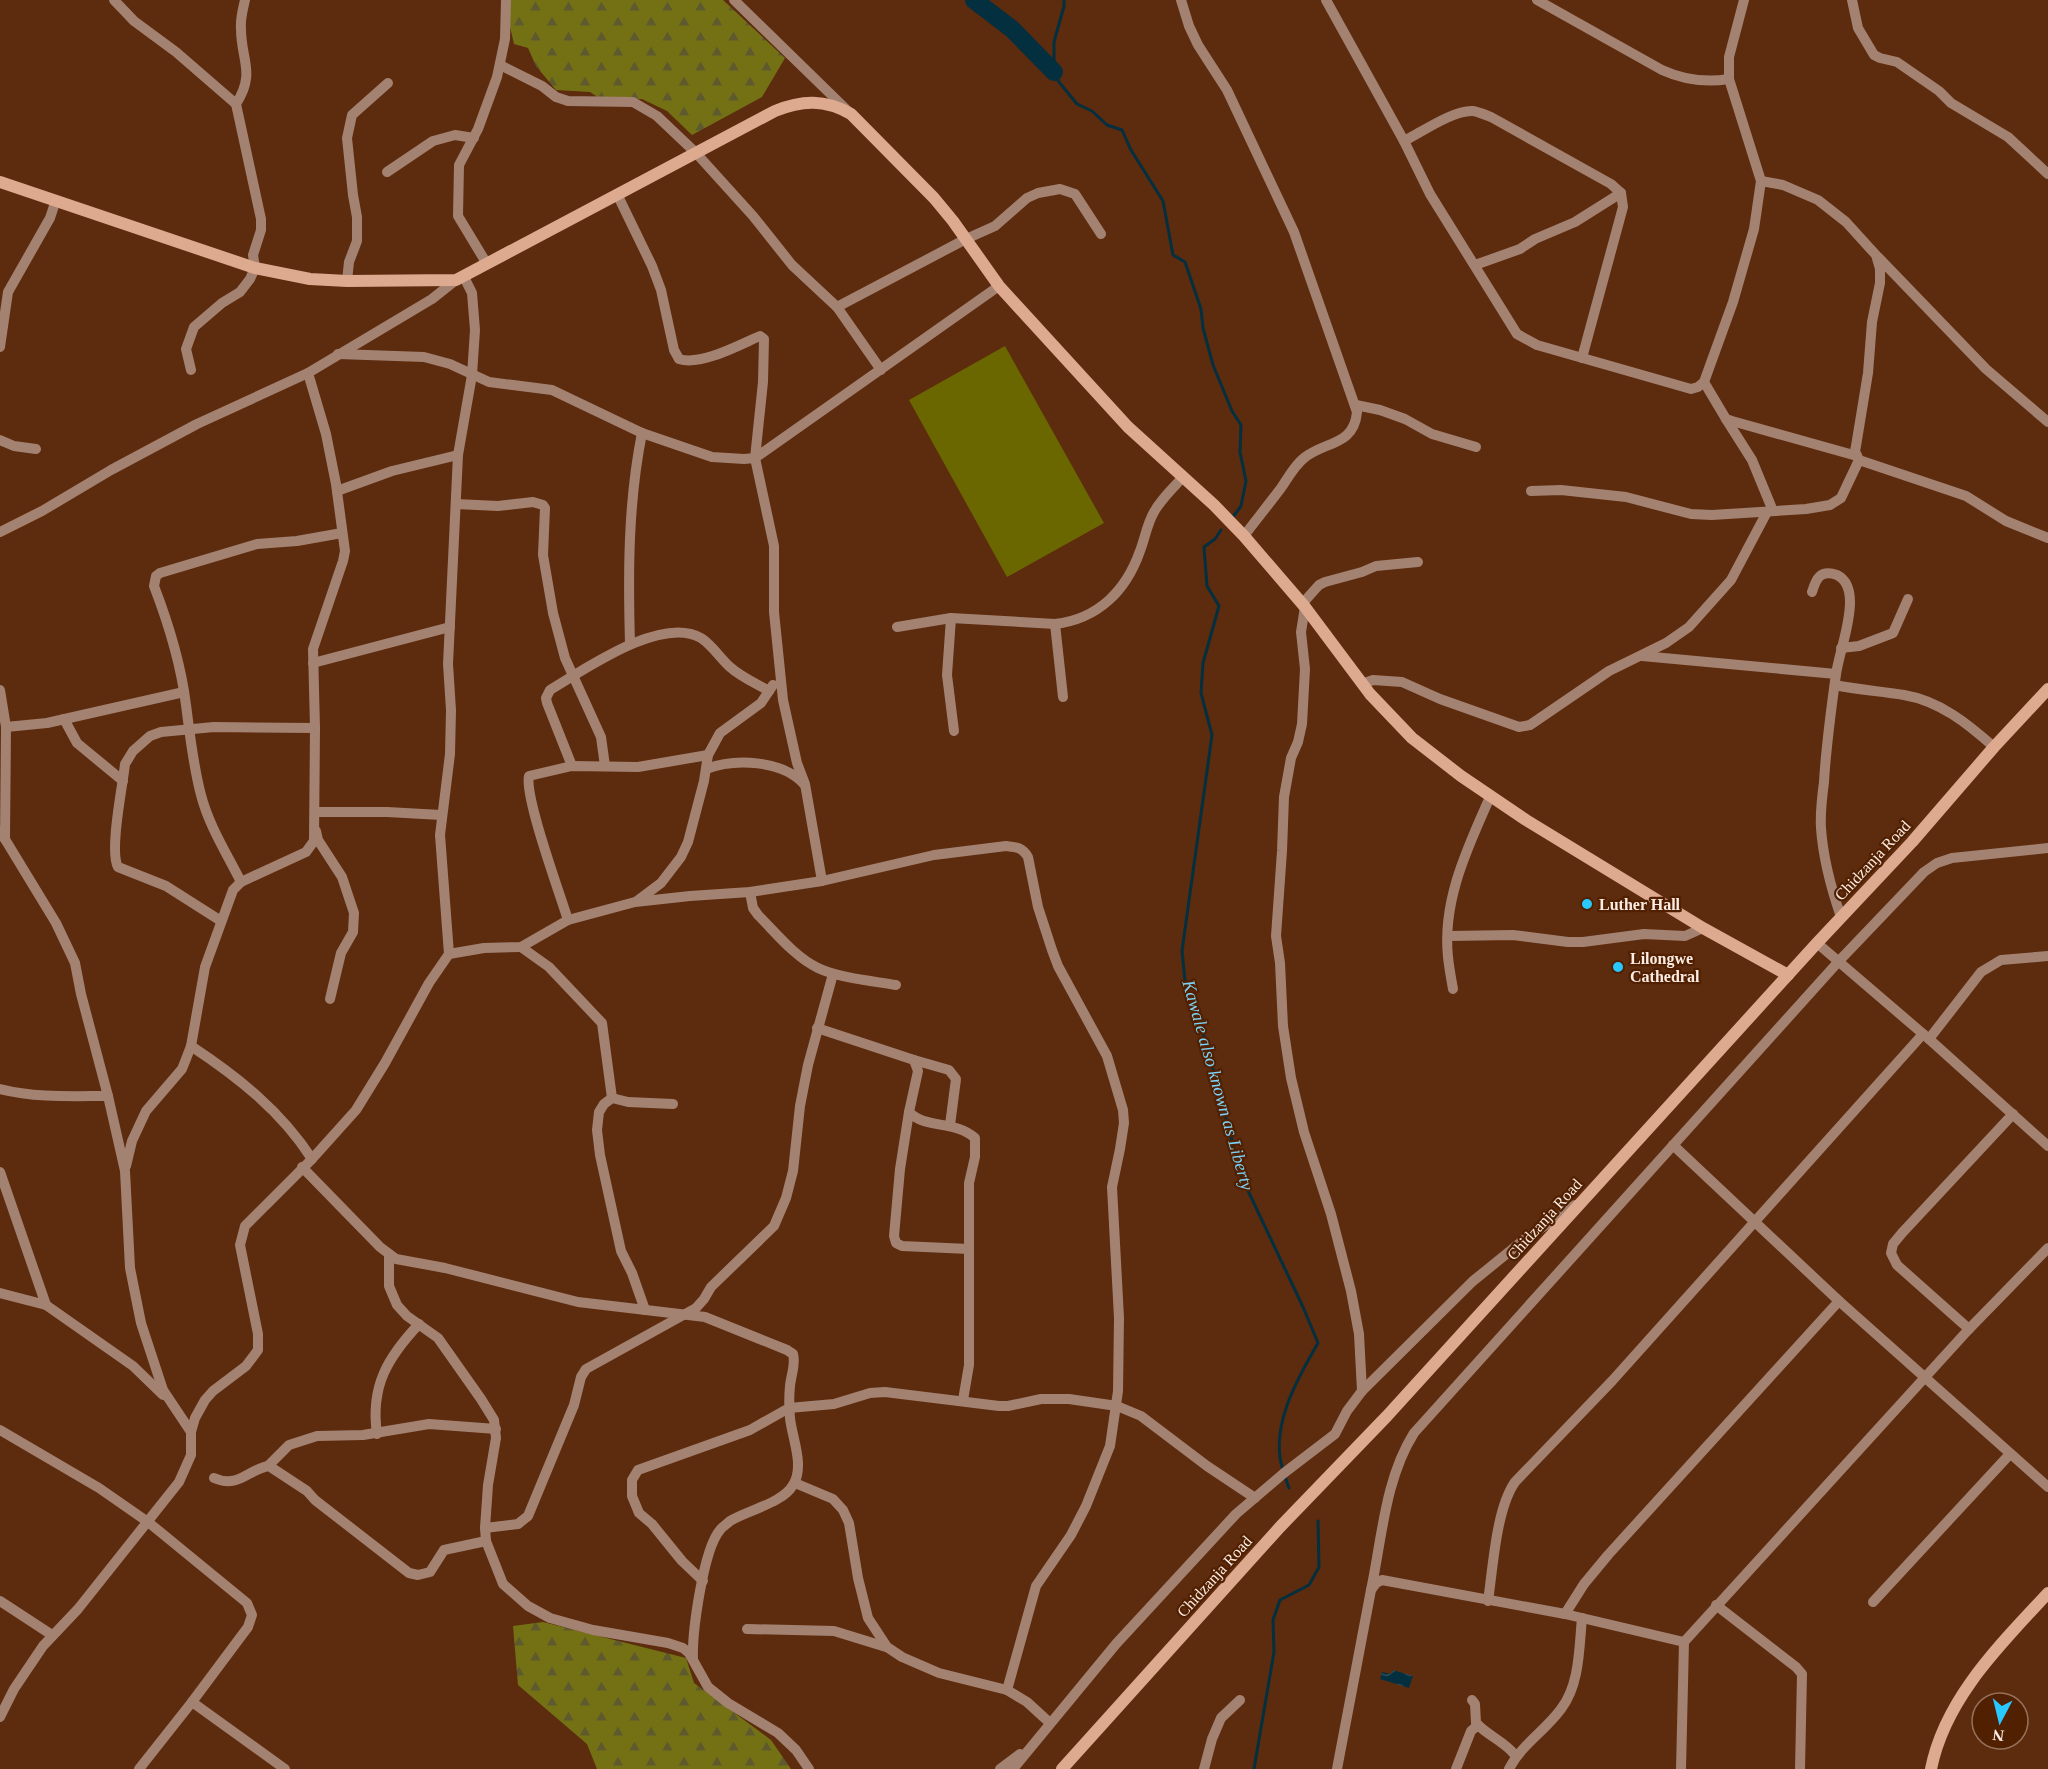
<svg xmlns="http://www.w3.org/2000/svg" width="2048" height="1769" font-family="'Times New Roman',serif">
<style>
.forest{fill:url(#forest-firs)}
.park{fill:#6a6701}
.water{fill:url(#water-waves)}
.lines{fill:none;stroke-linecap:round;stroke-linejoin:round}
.stream{stroke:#032f3f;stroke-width:3}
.river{stroke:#032f3f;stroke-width:18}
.street{stroke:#a38272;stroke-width:10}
.secondary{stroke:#dda98f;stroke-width:12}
.poi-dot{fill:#29c8ff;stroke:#512001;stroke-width:2}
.labels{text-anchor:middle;stroke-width:4.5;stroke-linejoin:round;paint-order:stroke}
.street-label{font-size:16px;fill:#fdece4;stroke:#512001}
.poi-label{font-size:16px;font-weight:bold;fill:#fdece4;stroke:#512001;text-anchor:start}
.water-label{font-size:18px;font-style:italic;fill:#7cd2f8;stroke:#512001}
</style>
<defs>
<pattern id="forest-firs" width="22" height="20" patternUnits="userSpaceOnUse" patternTransform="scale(1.5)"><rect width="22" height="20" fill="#737114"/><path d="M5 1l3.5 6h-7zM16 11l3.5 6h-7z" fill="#5e5a2e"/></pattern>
<pattern id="water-waves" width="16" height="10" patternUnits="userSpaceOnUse" patternTransform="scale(1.5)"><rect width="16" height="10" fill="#032f3f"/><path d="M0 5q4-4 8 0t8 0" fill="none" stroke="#294d5b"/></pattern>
</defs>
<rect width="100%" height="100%" fill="#5d2b0d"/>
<g class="forest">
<polygon points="509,0 723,0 785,58 762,97 692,135 667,111 642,99 602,100 590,92 556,90 536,66 528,48 514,44 507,14"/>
<polygon points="543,1622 686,1658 694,1683 771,1740 791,1769 597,1769 587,1744 518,1685 513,1626"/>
</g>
<polygon class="park" points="1005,346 1104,523 1007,577 909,400"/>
<polygon class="water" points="1393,1670 1413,1676 1409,1688 1380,1679 1382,1672 1391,1674"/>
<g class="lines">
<g class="stream">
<polyline points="1064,0 1064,6 1054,42 1054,72 1059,82 1077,104 1092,111 1107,125 1122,130 1131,150 1163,201 1173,255 1185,262 1201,309 1203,328 1213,365 1232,411 1241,425 1240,452 1246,481 1241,506 1232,518"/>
<path d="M 1221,530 L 1215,539 L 1204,547 L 1207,586 L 1219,606 L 1203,663 L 1201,693 L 1212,735 L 1182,951 L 1186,991 L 1201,1025 L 1242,1178 L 1303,1307 L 1318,1343 C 1297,1379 1269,1428 1283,1470"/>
<polyline points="1285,1477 1289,1488"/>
<polyline points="1254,1769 1274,1652 1273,1620 1280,1600 1309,1585 1319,1567 1318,1521"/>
</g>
<polyline class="river" points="974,0 1012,29 1054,72"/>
<g class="street">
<polyline points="114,0 134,21 176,52 236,104"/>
<polyline points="734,0 849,112"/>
<path d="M 1181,0 L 1189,26 L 1198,45 L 1227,90 L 1294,232 L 1357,412 C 1354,446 1325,441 1304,458 C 1294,466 1288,478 1281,488 C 1269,504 1256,520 1244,536"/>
<polyline points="1326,0 1404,141 1430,194 1517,334 1537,345 1691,389 1698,387 1704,382 1733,302 1754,229 1761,181 1729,79 1729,57 1744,0"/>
<path d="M 1537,0 L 1662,70 C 1684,80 1705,83 1729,79"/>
<polyline points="1852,0 1858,28 1874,55 1880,58 1897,62 1939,91 1951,103 2008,137 2048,174"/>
<polyline points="500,65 542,86 556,97 568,101 633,102 657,116 696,153 753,216 792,265 837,307 881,370"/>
<path d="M 1404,141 C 1422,132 1453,110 1473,111 C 1479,112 1486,115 1491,117 L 1611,184 L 1621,193 L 1623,207 L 1582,358"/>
<polyline points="387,172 433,141 455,135 474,138"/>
<polyline points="1761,181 1783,185 1818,200 1846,222 1876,255 1880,269 1880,283 1872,322 1868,373 1856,446 1855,451 1859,460 1966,496 2006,521 2048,538"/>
<path d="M 617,194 L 652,266 L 661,290 L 674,350 L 679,359 C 701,366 739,345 760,336 L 764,339 L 763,382 L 755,458 L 774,546 L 774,612 L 783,700 L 797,763 L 805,784 L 822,881"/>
<polyline points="1878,257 1986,369 2048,422"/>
<polyline points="487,264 458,216 459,165 478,129 497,77 505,39 506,0"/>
<polyline points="1475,265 1520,249 1535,239 1575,222 1621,193"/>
<polyline points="347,281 349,262 357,241 357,217 353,195 347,138 352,115 388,83"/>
<polyline points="837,307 966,239 995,226 1027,198 1038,193 1060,189 1075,194 1101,234"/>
<polyline points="0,347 8,292 50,218 56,200"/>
<polyline points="338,354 424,357 450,364 489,382 552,390 642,433 712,457 744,459 755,458 999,286"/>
<path d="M 191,370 L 186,349 L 194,327 L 222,303 L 240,292 L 250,279 L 255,268 L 253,255 L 261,230 L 261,219 L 236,104 C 256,73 241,60 241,29 C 240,19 243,9 245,0"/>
<polyline points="1704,382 1726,419 1732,421 1857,456"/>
<polyline points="1356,405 1380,410 1405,419 1432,434 1476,447"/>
<polyline points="1726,419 1752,460 1773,511"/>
<polyline points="0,440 14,446 36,449"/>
<polyline points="337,491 392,471 458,455"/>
<polyline points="1531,491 1561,490 1626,497 1691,514 1712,515 1806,509 1830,505 1841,498 1859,460"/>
<polyline points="456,504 498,506 533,502 543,505 545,508 543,555 553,613 565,658 601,737 605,766"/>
<polyline points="0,532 42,511 111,470 197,424 308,373 432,299 456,280"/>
<path d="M 1812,592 C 1816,579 1820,569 1837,575 C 1847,580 1850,591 1850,602 C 1850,626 1840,650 1836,674 C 1831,710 1826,746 1824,782 C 1822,797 1820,813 1821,828 C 1823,858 1831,888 1841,917"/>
<polyline points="1302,604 1319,585 1325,582 1362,572 1376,566 1418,562"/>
<polyline points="1305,607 1301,632 1305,669 1302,724 1298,742 1291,758 1284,797 1282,851 1276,936 1280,963 1283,1026 1291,1078 1304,1132 1331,1214 1351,1291 1359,1334 1362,1391"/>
<polyline points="951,618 947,675 954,731"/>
<polyline points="1055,624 1063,697"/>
<path d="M 897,627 L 951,618 L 1055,624 C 1098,619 1126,591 1140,551 C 1145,538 1147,524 1154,512 C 1161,499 1173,488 1183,477"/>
<path d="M 630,644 C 628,573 628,503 642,433"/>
<polyline points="1841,648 1859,646 1893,633 1908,599"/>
<polyline points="1642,656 1836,674"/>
<polyline points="313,663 450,627"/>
<polyline points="1362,684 1373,680 1402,682 1440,699 1519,727 1530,725 1609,671 1666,643 1689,627 1731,580 1767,512"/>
<path d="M 1835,685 C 1858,690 1881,691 1904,695 C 1940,701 1968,724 1994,747"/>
<polyline points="0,690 6,727 5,839"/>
<polyline points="64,719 77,743 123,781"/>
<polyline points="6,727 47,723 184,692"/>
<path d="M 572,766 L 547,703 L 546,698 L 550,690 C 584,670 661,615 701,638 C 712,645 720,658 730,667 C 741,677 757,684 769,691"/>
<path d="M 706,769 C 735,758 782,760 804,784"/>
<polyline points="315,812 387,812 441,815"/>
<polyline points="0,831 56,923 75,963 81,994 108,1096 125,1171 130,1268 141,1323 163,1390 191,1432 191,1455 179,1482 78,1609 43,1646 14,1689 0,1717"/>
<polyline points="316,831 318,840 342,877 354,913 353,932 341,953 330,999"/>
<path d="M 241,882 C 227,854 209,826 201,795 C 193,765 190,735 186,705 C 181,664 169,625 154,586 L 156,576 L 160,573 L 257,544 L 297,541 L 342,533"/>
<path d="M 750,892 L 753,908 L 758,915 C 776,933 795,957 818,968 C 839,978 873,981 896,985"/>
<polyline points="637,901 661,883 681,857 688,842 704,781 708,755 720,733 761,703 773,685"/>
<path d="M 568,920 C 560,894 524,796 529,776 L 572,766 L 638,767 L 708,755"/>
<path d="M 221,921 L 166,886 L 118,867 C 109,851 123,784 125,764 L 133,751 L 150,736 L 161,732 L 214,727 L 315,728"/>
<polyline points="1448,936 1513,935 1568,942 1583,942 1644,934 1685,936 1703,928"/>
<polyline points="1817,943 1929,1039 2048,1146"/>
<polyline points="521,947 549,967 602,1023 612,1098"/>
<polyline points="449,954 440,835 450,754 451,710 448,664 458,455 472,375 475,330 472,293 464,277"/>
<path d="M 1453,989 C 1451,978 1449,967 1448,957 C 1442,900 1468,847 1490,797"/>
<path d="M 817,1028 L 914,1060 L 918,1071 L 909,1112 C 925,1129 955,1120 975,1138 L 975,1157 L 969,1183 L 969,1365 L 963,1400"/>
<polyline points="1929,1039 1981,972 2001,960 2048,956"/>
<path d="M 191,1046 C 238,1077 281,1111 312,1159"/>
<polyline points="914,1060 949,1070 956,1079 950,1125"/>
<path d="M 0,1089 C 36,1098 72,1096 108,1096"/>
<polyline points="909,1112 900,1169 894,1236 896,1243 902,1246 969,1249"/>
<polyline points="1673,1145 1839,1301 2048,1487"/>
<polyline points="126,1166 132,1141 146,1111 182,1069 186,1059 191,1046 205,967 233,890 241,882 306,852 314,841 315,728 313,649 343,561 345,551 336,484 326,434 308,373"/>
<path d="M 302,1167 L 380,1247 L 396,1259 L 445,1268 L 578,1302 L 705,1317 L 787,1350 L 793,1354 C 796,1364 791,1375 790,1386 C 789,1396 789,1407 790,1418 C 792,1438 805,1466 793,1485 C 783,1503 748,1510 730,1521 C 727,1524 722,1527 720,1530 C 703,1550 692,1633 693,1659"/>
<polyline points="0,1172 46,1305"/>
<polyline points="389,1254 389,1286 397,1305 407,1316 438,1338 481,1399 494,1420 496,1438 488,1485 485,1528 486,1541 503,1584 528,1606 550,1618 593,1630 668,1643 683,1648 689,1653 708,1687 728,1703 778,1733 796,1750 809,1769"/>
<polyline points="0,1293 46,1305 133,1366 163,1395"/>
<polyline points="645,1310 632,1273 621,1251 600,1155 597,1130 599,1112 604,1104 612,1098 628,1102 673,1104"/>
<polyline points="1969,1329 1897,1265 1891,1253 1893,1244 1902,1233 2013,1114"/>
<polyline points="0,1430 99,1488 148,1522 247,1603 252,1615 248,1627 192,1702 139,1769"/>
<path d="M 191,1432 L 195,1418 L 205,1400 L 213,1391 L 246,1366 L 258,1350 L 258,1334 L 240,1245 L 245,1226 L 312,1159 L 356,1110 L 385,1063 L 429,983 L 449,954 L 484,948 L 521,947 L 568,920 L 635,902 L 690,896 L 750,892 L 822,881 L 934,855 L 1006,846 C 1016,847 1022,847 1028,857 L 1038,907 L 1052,950 L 1058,966 L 1107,1056 L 1123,1110 L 1124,1123 L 1120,1149 L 1112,1187 L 1119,1318 L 1118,1391 L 1110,1446 L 1086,1506 L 1071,1535 L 1036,1586 L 1007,1690"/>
<path d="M 377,1434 C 370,1386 388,1357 419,1324"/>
<polyline points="268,1466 289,1445 317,1436 363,1435 429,1424 496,1429"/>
<path d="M 214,1478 C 239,1489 248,1469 269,1466 L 307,1491 L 315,1500 L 409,1573 L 418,1575 L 430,1572 L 444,1550 L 486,1541"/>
<polyline points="795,1483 833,1499 843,1510 849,1523 858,1578 868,1618 887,1647 902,1657 939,1673 1007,1690 1027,1702 1050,1723"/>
<polyline points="485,1528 518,1524 528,1516 574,1405 581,1377 586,1369 696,1308 704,1299 711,1287 774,1226 786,1198 793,1171 800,1106 808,1065 833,974"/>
<polyline points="703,1581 682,1561 652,1524 639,1513 632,1496 632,1480 638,1470 750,1430 789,1408 834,1404 870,1393 885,1392 999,1406 1008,1406 1041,1399 1069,1399 1117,1406 1141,1416 1207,1466 1255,1498"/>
<path d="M 1371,1590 C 1382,1538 1385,1479 1414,1433 L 1839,961 L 1924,872 L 1937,863 L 1952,858 L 2048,848"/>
<polyline points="0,1601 52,1635"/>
<path d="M 1488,1601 C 1493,1568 1496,1509 1515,1482 L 1612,1381 L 1923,1034"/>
<polyline points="1873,1602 2010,1454"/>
<polyline points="1716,1605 1796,1667 1802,1674 1800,1769"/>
<polyline points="1565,1614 1584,1584 1608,1555 1839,1301"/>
<polyline points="747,1629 834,1631 886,1647"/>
<path d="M 1472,1700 L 1475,1704 L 1476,1723 C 1488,1736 1504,1741 1515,1755"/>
<polyline points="192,1702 285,1769"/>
<polyline points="1000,1769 1020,1754"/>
<polyline points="1013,1769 1116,1644 1236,1514 1284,1473 1335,1434 1347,1411 1362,1391 1473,1281 1525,1239 1575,1205"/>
<polyline points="1204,1769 1212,1739 1221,1718 1240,1700"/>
<polyline points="1337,1769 1371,1590 1376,1583 1382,1580 1565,1614 1684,1642"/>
<polyline points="1456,1769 1471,1731 1478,1725"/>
<path d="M 1509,1769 C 1521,1745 1545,1731 1561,1709 C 1580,1684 1579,1648 1582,1618"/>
<polyline points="1681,1769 1684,1642 1969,1329 2048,1248"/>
</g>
<g class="secondary">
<path d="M 0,182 L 255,268 L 310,279 L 347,281 L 456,280 L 775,111 C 802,100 825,99 851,114 L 934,198 L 953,221 L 999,286 L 1128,427 L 1214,505 L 1244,536 L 1305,607 L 1370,694 L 1412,738 L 1461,776 L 1526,820 L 1703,928 L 1788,975"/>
<polyline points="1062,1769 1280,1527 1387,1416 1817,943 1912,842 1994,747 2048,689"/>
<path d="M 1931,1769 C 1945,1698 2001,1644 2048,1593"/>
</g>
</g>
<g class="poi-dot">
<circle cx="1587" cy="904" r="6"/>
<circle cx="1618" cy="967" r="6"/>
</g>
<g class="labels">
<g class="street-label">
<text transform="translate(1872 860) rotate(-47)" y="6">Chidzanja Road</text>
<text transform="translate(1544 1219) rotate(-48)" y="6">Chidzanja Road</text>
<text transform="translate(1214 1576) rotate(-48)" y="6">Chidzanja Road</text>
</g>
<g class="poi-label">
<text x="1599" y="910">Luther Hall</text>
<text x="1630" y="964">Lilongwe<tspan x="1630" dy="18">Cathedral</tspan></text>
</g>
<g class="water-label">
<text transform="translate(1218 1085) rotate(74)" y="6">Kawale also known as Liberty</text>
</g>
</g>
<g transform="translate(2000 1721) rotate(187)"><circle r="28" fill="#512001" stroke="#96725c" stroke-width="1.5"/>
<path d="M0-4.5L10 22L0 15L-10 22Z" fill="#29c8ff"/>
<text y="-9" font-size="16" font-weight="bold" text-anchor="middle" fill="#fdece4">N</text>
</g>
</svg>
